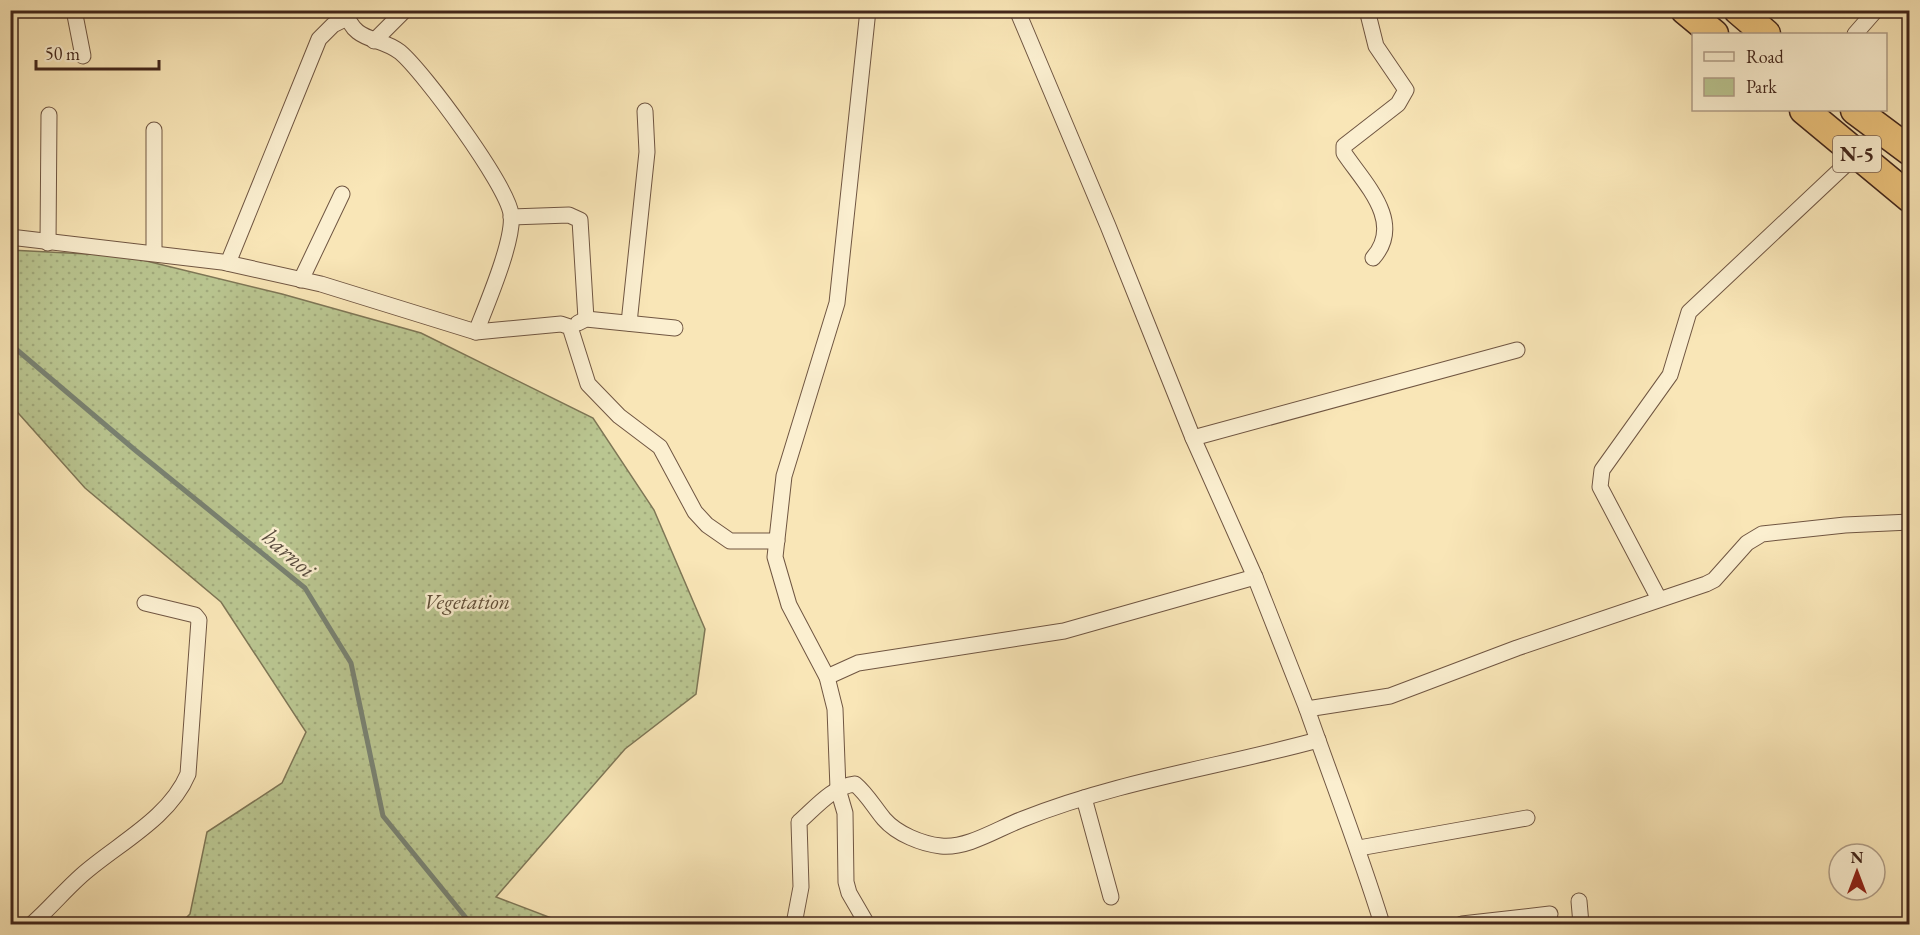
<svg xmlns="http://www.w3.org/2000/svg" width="1920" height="935" font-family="'EB Garamond',serif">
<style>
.green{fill:url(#green-dots);stroke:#7e7656;stroke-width:1.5}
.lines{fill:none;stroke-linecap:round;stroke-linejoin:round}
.stream{stroke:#798272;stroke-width:5}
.street-casing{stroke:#705642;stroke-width:17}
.highway-casing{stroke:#42261b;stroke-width:31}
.street{stroke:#fbefd0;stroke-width:15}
.highway{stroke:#ecc37c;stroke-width:28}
.labels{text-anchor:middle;stroke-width:5;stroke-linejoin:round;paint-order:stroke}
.shield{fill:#fbefd0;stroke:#7a6251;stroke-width:1.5}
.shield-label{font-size:21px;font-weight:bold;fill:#42261b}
.park-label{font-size:22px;font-style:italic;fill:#604e38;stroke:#fbefd0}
.water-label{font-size:24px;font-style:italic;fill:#594c3f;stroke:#fbefd0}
</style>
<defs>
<pattern id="green-dots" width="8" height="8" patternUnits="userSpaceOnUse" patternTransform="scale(1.5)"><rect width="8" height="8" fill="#bac691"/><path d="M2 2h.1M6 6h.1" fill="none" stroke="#a1aa7c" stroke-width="1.8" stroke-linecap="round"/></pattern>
</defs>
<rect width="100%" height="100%" fill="#f9e6b7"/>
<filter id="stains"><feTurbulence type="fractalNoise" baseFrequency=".00333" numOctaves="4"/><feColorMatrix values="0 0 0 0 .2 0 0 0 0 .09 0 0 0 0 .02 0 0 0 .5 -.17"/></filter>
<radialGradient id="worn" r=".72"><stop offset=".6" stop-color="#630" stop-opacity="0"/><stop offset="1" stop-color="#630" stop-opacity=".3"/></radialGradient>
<polygon class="green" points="10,250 126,256 282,294 421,333 593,418 654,510 705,629 696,694 625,749 496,897 567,924 180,924 190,914 207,832 282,783 306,732 221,602 85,488 11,405"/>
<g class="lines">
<polyline class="stream" points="10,344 135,450 305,588 351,663 383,816 471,924"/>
<defs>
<g id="street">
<polyline points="74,10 83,56"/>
<path d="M 345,10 C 354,44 378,35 400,52 C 424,72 507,185 511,214 C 515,239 486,306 476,332"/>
<polyline points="1017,10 1108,226 1193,438 1255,577 1307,709"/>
<path d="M 1367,10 L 1376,46 L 1406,90 L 1398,104 L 1344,146 L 1344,153 C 1364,183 1405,222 1373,258"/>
<polyline points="1855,34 1876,10"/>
<polyline points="374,41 405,10"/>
<polyline points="511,217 569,215 580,220 586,319"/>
<polyline points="10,237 222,262 321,284 476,332 561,324 570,327 588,384 619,416 660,447 695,512 707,525 730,541 777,541"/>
<polyline points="48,243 49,115"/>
<polyline points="154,253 154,130"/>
<polyline points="228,263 319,39 333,25 347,18"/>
<polyline points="301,280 342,194"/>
<polyline points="578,323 586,319 675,328"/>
<polyline points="629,323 647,152 645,111"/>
<polyline points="1193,438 1517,350"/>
<polyline points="1659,599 1600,487 1602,470 1670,375 1689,312 1857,154"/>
<polyline points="827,677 858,663 1064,631 1255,577"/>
<polyline points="1084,798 1111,897"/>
<polyline points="1359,848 1527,818"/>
<polyline points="1579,901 1581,924"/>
<path d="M 32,924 C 49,909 64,891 82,875 C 117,844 169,819 188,774 L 199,620 L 195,615 L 145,603"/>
<path d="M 794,924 L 801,887 L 799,822 C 815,808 833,786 855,784 C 867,794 874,807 884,819 C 897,834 922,844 941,846 C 967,849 999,828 1023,819 C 1118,781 1219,767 1318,740"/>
<polyline points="867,924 849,893 846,882 845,813 838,789 835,709 827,677 789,605 775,557 784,476 837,303 868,10"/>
<path d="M 1382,924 C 1360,852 1332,781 1307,709 L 1390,696 L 1517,648 L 1706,584 L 1714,580 L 1747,543 L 1762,534 L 1845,525 L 1910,522"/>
<polyline points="1462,924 1550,914"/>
</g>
<g id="highway">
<polyline points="1685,10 1714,34"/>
<polyline points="1738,10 1766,34"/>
<polyline points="1804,110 1910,198"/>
<polyline points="1855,110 1910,151"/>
</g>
</defs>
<use href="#street" class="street-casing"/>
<use href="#highway" class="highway-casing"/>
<use href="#street" class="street"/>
<use href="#highway" class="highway"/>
</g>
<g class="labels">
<rect class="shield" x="1833" y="136" width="48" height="36" rx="4.5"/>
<g class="shield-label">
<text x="1857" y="161">N-5</text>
</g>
<g class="park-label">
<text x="467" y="609">Vegetation</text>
</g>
<g class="water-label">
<text transform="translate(289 553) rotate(41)" y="8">harnoi</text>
</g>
</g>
<rect width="1920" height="935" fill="none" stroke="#f9e6b7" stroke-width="36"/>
<rect x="12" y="12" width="1896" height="911" fill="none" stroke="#42261b" stroke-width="3"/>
<rect x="18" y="18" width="1884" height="899" fill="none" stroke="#42261b" stroke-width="1.5"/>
<rect x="1692" y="33" width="195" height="78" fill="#fbefd0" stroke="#b19f88" stroke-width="1.5"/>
<rect x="1704" y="52" width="30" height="9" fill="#fbefd0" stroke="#b19f88" stroke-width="1.5"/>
<text x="1746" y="63" font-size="18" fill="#42261b">Road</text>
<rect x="1704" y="78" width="30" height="18" fill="#bac691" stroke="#b19f88" stroke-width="1.5"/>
<text x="1746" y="93" font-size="18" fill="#42261b">Park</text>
<g transform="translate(1857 872)"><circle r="28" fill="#fbefd0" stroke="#b19f88" stroke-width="1.5"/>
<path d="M0-4.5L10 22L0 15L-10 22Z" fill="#8f2418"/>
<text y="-9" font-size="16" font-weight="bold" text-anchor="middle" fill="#42261b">N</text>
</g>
<path d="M36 60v9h123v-9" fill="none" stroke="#42261b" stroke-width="3"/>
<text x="45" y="60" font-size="18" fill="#42261b" stroke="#fbefd0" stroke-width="4.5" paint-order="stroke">50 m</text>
<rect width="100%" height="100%" filter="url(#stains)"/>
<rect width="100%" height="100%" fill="url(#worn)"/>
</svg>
